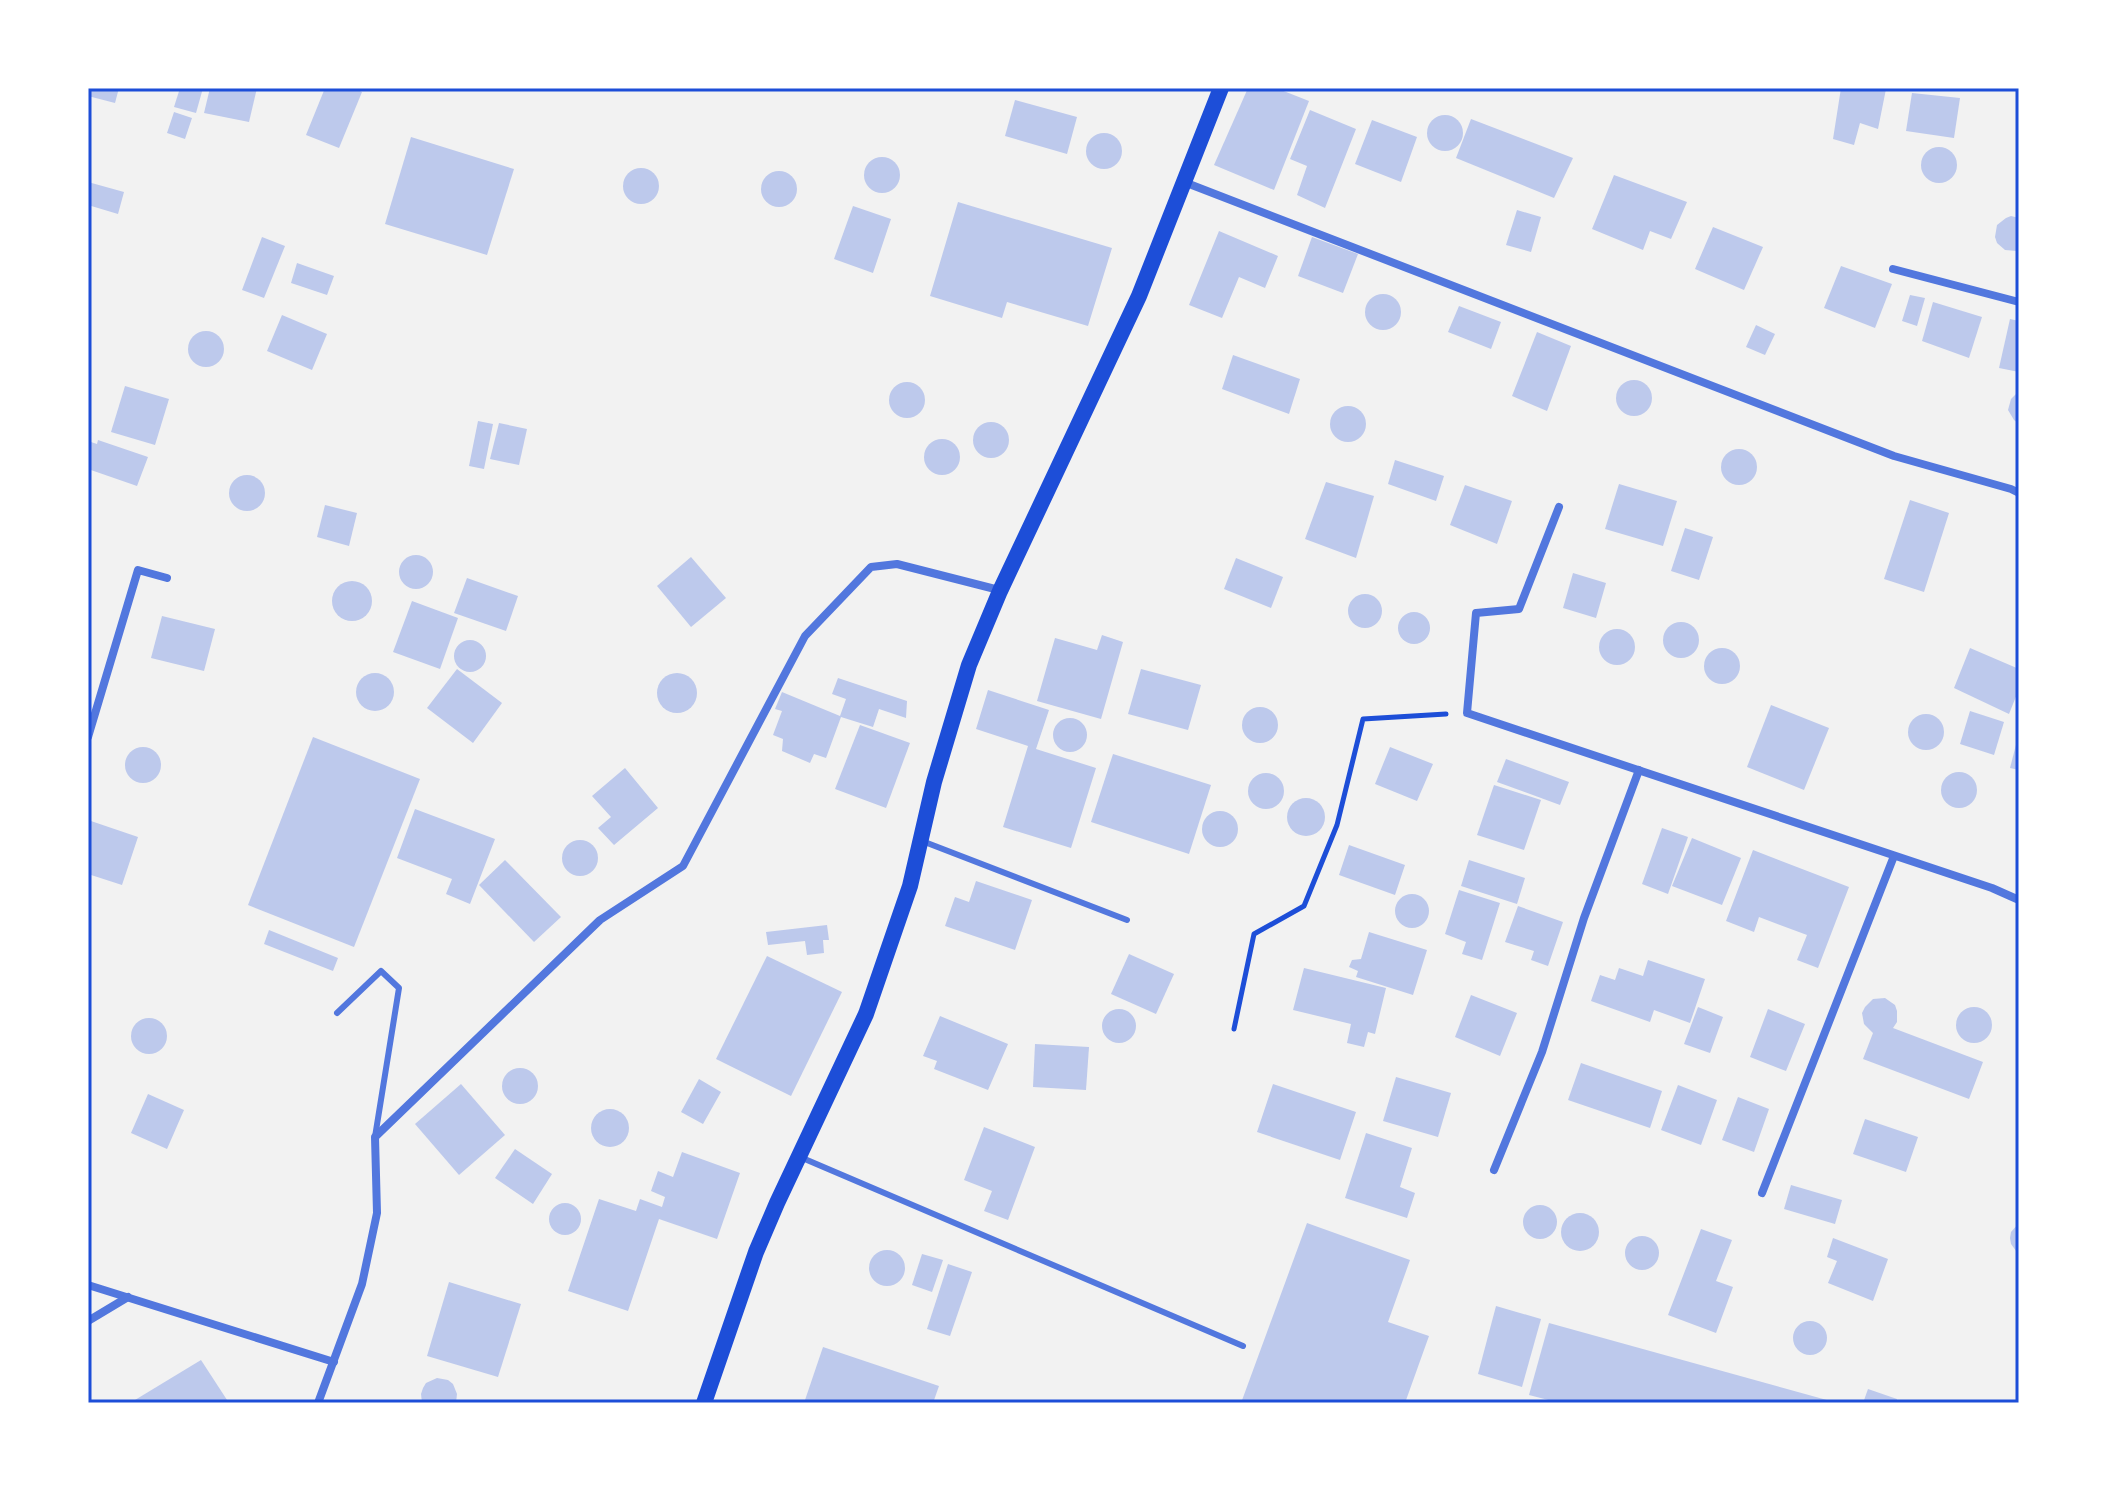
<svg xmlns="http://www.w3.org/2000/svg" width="2107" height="1491" font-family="'Open Sans',sans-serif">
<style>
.building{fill:#bdc9ec}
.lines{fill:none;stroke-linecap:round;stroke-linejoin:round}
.path{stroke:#1d4ed8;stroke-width:5}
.service{stroke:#5277de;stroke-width:6}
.minor{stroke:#5277de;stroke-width:8}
.secondary{stroke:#1d4ed8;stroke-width:16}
.neatline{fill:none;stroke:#1d4ed8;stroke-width:3}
</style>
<rect width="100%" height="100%" fill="#f2f2f2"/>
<g class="building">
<polygon points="88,88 119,88 115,103 88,96"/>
<polygon points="180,88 203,88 196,113 174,107"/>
<polygon points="210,88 257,88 249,122 204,113"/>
<polygon points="325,88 353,88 362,92 339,148 306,135"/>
<polygon points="1248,88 1276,88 1309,101 1274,190 1214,165"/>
<polygon points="1841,88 1886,89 1878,129 1860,123 1854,145 1833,139"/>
<polygon points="1912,93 1960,98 1954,138 1906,131"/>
<polygon points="1015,100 1077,117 1067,154 1005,136"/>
<polygon points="1310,110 1356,129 1325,208 1297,195 1307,166 1290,159"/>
<polygon points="174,112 192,118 185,139 167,133"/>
<circle cx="1445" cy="133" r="18"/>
<polygon points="1471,119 1573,158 1554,198 1456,158"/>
<polygon points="1372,120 1417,137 1401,182 1355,164"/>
<circle cx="1104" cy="151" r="18"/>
<polygon points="411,137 514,169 487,255 385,224"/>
<circle cx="1939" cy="165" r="18"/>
<circle cx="882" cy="175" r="18"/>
<circle cx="641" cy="186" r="18"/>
<circle cx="779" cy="189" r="18"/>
<polygon points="1614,175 1687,202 1671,239 1650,231 1643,250 1592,229"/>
<polygon points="88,182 124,192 118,214 88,205"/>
<polygon points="958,202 1112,248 1088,326 1007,302 1002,318 930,296"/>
<polygon points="853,206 891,219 873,273 834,259"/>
<polygon points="1517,210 1541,217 1531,252 1506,245"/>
<polygon points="2011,216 2019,218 2019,251 2017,251 2005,250 1997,243 1995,237 1997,225 2006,218"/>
<polygon points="1713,227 1763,247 1744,290 1695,269"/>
<polygon points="1219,231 1278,256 1265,288 1239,277 1222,318 1189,305"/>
<polygon points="262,237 285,246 264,298 242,290"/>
<polygon points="1312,237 1358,254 1343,293 1298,276"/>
<polygon points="297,263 334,276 327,295 291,283"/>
<polygon points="1841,266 1892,284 1875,328 1824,308"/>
<circle cx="1383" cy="312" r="18"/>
<polygon points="1910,295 1925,298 1917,326 1902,321"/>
<polygon points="1933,302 1982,317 1969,358 1922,341"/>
<polygon points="1459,306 1501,322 1491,349 1448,332"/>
<polygon points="282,315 327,334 312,370 267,351"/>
<polygon points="2010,319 2019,321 2019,372 1999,368"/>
<polygon points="1756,325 1775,334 1765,355 1746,347"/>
<circle cx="206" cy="349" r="18"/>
<polygon points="1537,332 1571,346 1547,411 1512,396"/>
<polygon points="1233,355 1300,379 1289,414 1222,389"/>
<circle cx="1634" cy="398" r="18"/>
<circle cx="907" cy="400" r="18"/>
<polygon points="125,386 169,399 155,445 111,432"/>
<polygon points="2019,391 2019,424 2014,420 2008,410 2011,399"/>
<circle cx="1348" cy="424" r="18"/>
<polygon points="478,421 493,424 484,469 469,466"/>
<circle cx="991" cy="440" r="18"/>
<polygon points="499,423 527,429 519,465 490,459"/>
<circle cx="942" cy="457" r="18"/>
<polygon points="98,440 148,457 137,486 88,469 88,441 97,444"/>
<circle cx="1739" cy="467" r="18"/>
<polygon points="1395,460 1444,476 1436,501 1388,484"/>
<circle cx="247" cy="493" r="18"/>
<polygon points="1326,482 1374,496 1356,558 1305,539"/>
<polygon points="1619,484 1677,501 1663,546 1605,529"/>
<polygon points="1465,485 1512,501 1497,544 1450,525"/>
<polygon points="1910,500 1949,513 1924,592 1884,579"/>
<polygon points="325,505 357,513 349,546 317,537"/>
<polygon points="1685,528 1713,537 1699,580 1671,571"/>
<circle cx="416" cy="572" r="17"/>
<polygon points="691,557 726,598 691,627 657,586"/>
<polygon points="1236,558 1283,577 1271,608 1224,589"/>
<polygon points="1573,573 1606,583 1596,618 1563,608"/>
<polygon points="467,578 518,596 506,631 454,613"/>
<circle cx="352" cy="601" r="20"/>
<circle cx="1365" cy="611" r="17"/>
<polygon points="412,601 458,618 440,669 393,652"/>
<circle cx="1414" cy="628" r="16"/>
<polygon points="162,616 215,629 204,671 151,658"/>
<circle cx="1681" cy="640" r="18"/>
<circle cx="1617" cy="647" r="18"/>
<polygon points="1102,635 1123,642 1101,719 1037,701 1055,638 1097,650"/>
<circle cx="470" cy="656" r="16"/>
<polygon points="1970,648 2019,669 2019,689 2009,714 1954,688"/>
<circle cx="1722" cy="666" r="18"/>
<polygon points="457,669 502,703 473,743 427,708"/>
<polygon points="1141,669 1201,685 1188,730 1128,714"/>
<circle cx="375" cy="692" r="19"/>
<circle cx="677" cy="693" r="20"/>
<polygon points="838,678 907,701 906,718 879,709 873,727 841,717 826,758 814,754 810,763 782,751 783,739 773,735 782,711 775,709 782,692 840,716 846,699 832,694"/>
<polygon points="988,690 1049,710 1036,749 1096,768 1071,848 1003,827 1028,746 976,729"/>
<polygon points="1771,705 1829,728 1804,790 1747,767"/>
<circle cx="1260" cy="725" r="18"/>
<polygon points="1970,711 2004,722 1994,755 1960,744"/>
<circle cx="1926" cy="732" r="18"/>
<circle cx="1070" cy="735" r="17"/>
<polygon points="860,725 910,743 886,808 835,789"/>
<polygon points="313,737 420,779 354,947 248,905"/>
<polygon points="2018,737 2019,737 2019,770 2010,768"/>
<circle cx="143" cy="765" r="18"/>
<polygon points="1390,747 1433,764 1417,801 1375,784"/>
<polygon points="1113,754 1211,785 1189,854 1091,822"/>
<polygon points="1506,759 1569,782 1560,805 1497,782"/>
<polygon points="625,768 658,808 614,845 598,828 611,817 592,796"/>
<circle cx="1959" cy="790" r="18"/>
<circle cx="1266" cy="791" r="18"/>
<polygon points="1494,785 1541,800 1524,850 1477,835"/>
<circle cx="1306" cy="817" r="19"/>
<polygon points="415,809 495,839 470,904 446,894 452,879 397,858"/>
<circle cx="1220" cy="829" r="18"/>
<polygon points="88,820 138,837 122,885 88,874"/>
<polygon points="1662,828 1688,837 1668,894 1642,884"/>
<polygon points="1692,838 1741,858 1722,905 1672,886"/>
<circle cx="580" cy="858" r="18"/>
<polygon points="1349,845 1405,865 1395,895 1339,875"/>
<polygon points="1753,850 1849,887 1818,968 1797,960 1807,935 1759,917 1754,932 1726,921"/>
<polygon points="505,860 561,917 534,942 479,885"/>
<polygon points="1469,860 1525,878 1517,904 1461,886"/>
<polygon points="976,881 1032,900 1015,950 945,926 955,897 969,902"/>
<polygon points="1459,890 1500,903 1482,960 1462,954 1466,942 1445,934"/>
<circle cx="1412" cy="911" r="17"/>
<polygon points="1518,906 1563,922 1548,966 1531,960 1534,951 1505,942"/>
<polygon points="827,925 829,940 823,940 824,953 807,955 805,941 768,945 766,932"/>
<polygon points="269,930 338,958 333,971 264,944"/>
<polygon points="1369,932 1427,950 1413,995 1356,977 1358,971 1349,967 1352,960 1361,959"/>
<polygon points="1129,954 1174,974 1156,1014 1111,994"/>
<polygon points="767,956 842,992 791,1096 716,1059"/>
<polygon points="1648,960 1705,979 1690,1023 1654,1010 1650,1022 1591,1001 1600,975 1615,980 1619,968 1643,976"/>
<polygon points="1304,968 1386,988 1375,1034 1368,1032 1364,1047 1347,1043 1351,1024 1293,1010"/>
<polygon points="1471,995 1517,1013 1500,1056 1455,1037"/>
<polygon points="1885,998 1895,1005 1897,1011 1897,1022 1893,1028 1983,1062 1969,1099 1863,1059 1873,1033 1864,1024 1862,1013 1865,1007 1873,999"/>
<polygon points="1698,1007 1723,1017 1710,1053 1684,1044"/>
<circle cx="1974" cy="1025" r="18"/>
<polygon points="1768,1009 1805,1024 1786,1071 1750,1057"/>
<circle cx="1119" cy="1026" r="17"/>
<polygon points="940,1016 1008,1044 988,1090 934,1069 937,1061 923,1056"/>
<circle cx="149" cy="1036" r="18"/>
<polygon points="1035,1044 1089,1047 1086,1090 1033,1087"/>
<polygon points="1581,1063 1662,1091 1650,1128 1568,1100"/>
<circle cx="520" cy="1086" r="18"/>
<polygon points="1396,1077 1451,1093 1438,1137 1383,1121"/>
<polygon points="699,1079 721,1092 703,1124 681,1112"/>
<polygon points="461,1084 505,1135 459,1175 415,1124"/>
<polygon points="1273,1084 1356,1112 1340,1160 1257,1132"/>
<polygon points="1678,1085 1717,1100 1701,1145 1661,1130"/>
<polygon points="148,1094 184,1110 167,1149 131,1133"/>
<polygon points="1738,1097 1769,1109 1754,1152 1722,1140"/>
<circle cx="610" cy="1128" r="19"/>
<polygon points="1865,1119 1918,1137 1906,1172 1853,1154"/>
<polygon points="984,1127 1035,1147 1008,1220 984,1211 992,1191 964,1180"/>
<polygon points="1366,1133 1412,1148 1400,1187 1415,1193 1407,1218 1345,1198"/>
<polygon points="515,1149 552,1174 533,1204 495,1178"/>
<polygon points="682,1152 740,1173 717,1239 659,1219 628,1311 568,1291 599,1199 636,1211 640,1199 662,1207 665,1197 651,1191 658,1171 673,1177"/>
<polygon points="1791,1185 1842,1200 1835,1224 1784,1209"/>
<circle cx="565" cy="1219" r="16"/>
<circle cx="1540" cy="1222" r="17"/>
<circle cx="1580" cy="1232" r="19"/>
<polygon points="1307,1223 1410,1260 1388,1322 1429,1336 1405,1403 1241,1403"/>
<polygon points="2019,1223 2019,1255 2011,1244 2010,1238 2011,1232"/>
<polygon points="1701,1229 1732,1240 1716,1281 1733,1287 1716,1333 1668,1315"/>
<circle cx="1642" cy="1253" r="17"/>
<polygon points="1833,1238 1888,1259 1873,1301 1828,1283 1837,1261 1827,1257"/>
<circle cx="887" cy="1268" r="18"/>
<polygon points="922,1254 943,1260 932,1292 912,1285"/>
<polygon points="948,1264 972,1272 950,1336 927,1329"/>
<polygon points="449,1282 521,1304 498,1377 427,1356"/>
<polygon points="1496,1306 1541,1319 1522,1387 1478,1374"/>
<circle cx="1810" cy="1338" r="17"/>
<polygon points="1549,1323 1834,1402 1833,1403 1560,1403 1529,1395"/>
<polygon points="823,1347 939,1386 933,1403 804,1403"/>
<polygon points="201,1360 229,1403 130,1403"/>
<polygon points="437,1378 448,1380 453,1384 457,1394 456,1403 422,1403 421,1394 423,1388 426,1383"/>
<polygon points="1868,1389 1897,1399 1896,1403 1863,1403"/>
</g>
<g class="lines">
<polyline class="path" points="1234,1029 1254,934 1304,906 1337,825 1363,719 1446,714"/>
<g class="service">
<polyline points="922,841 1127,920"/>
<polyline points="337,1013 381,971 399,988 375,1137"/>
<polyline points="800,1157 1243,1346"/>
</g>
<g class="minor">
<polyline points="1184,182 1894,456 2011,489 2019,493"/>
<polyline points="1893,269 2019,302"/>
<polyline points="1559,507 1519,609 1476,613 1467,713 1992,888 2019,900"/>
<polyline points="88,737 138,570 167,578"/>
<polyline points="1494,1170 1542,1052 1584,918 1639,770"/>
<polyline points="1762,1193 1894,856"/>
<polyline points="88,1285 334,1362"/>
<polyline points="88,1321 128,1297"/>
<polyline points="318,1403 362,1284 377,1213 375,1137 600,920 683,866 805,636 871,567 897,564 999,590"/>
</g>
<polyline class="secondary" points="704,1403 756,1252 777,1203 866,1014 910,886 934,782 969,665 1000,591 1139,296 1221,88"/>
</g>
<rect width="2107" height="1491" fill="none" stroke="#ffffff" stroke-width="180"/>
<rect x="90" y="90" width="1927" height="1311" class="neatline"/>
</svg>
